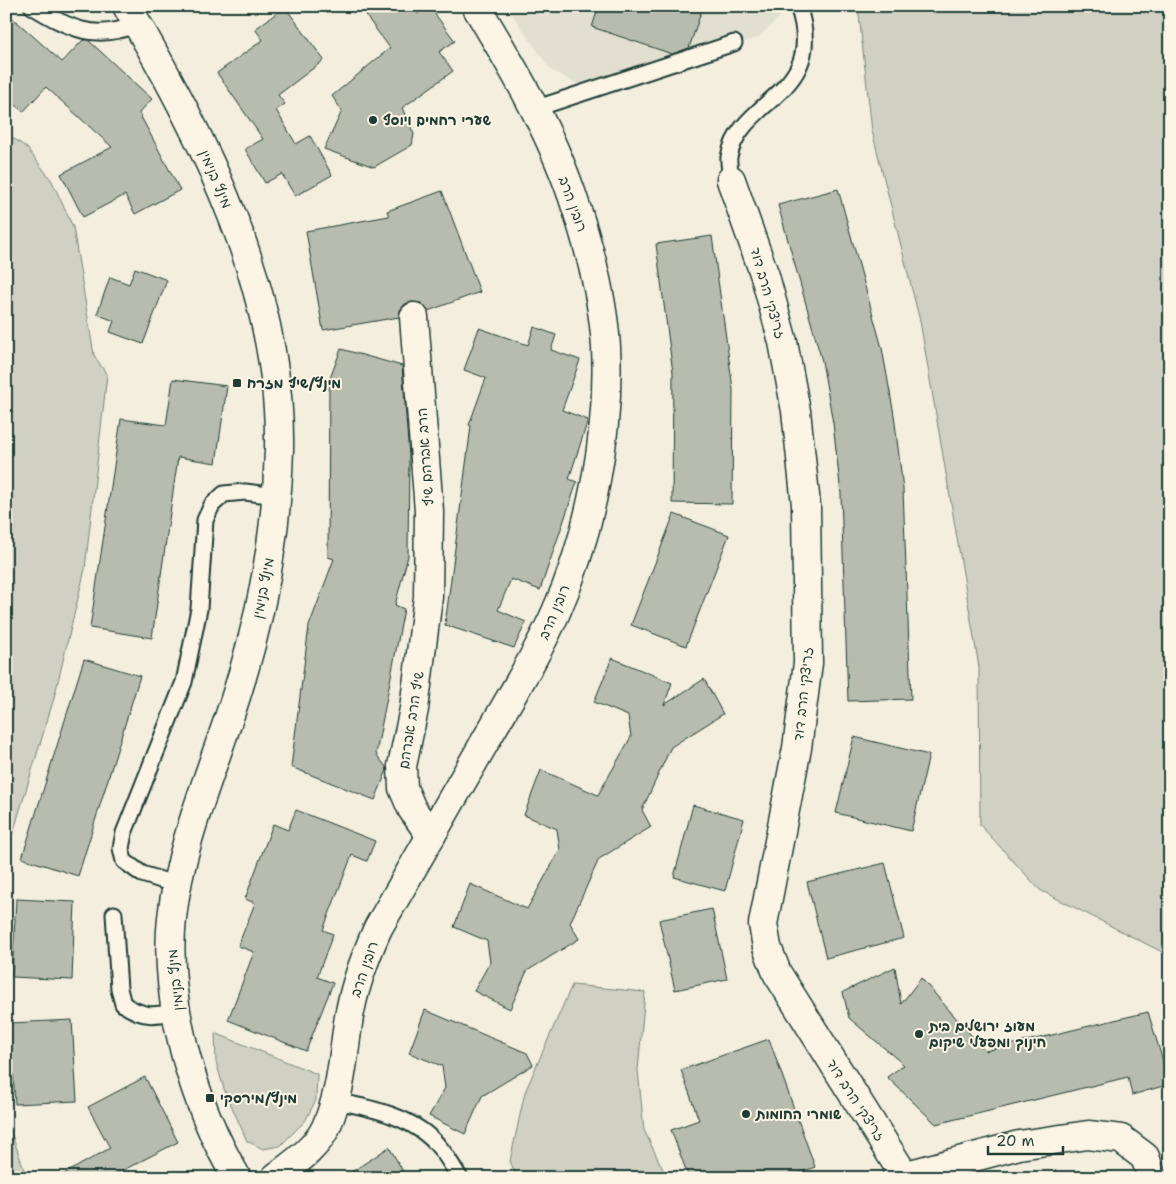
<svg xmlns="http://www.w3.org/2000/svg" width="1176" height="1184" font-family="'Shantell Sans','Playpen Sans Hebrew',sans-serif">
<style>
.built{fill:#e1dfd0}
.green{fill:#d0d1c2;stroke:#78877b}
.building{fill:#b8bcae;stroke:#1f3d34}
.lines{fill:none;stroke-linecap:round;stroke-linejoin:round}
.service-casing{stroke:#1f3d34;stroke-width:19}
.minor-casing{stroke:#1f3d34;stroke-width:31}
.tertiary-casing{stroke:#1f3d34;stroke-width:31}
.service{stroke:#fcf5e5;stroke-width:15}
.minor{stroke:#fcf5e5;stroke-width:28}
.tertiary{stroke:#fcf5e5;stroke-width:28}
.poi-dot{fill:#1f3d34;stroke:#fcf5e5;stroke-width:2}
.labels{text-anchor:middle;stroke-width:4;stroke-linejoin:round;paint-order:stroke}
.poi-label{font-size:14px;font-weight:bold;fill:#1f3d34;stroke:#fcf5e5;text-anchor:start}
.street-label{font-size:14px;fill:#1f3d34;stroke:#fcf5e5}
</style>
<rect width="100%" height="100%" fill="#f3eede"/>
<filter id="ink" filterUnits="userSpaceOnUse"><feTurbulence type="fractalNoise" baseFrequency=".02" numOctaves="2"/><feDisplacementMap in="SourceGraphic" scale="10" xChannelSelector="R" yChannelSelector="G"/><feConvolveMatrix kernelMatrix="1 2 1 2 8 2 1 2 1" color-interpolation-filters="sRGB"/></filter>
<g filter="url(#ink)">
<polygon class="built" points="506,6 791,6 759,37 628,82 582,87 551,70"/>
<g class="green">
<polygon points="858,6 1170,6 1170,956 1040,890 980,825 979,667 920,321 872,131"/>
<polygon points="6,133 27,148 52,181 73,227 94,355 107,375 85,569 54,698 6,856"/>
<polygon points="572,985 645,992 638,1070 644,1130 667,1178 517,1178 510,1161 525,1092"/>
<polygon points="215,1033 317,1074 316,1100 305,1121 280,1146 263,1149 247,1141 224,1089 216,1062"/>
<polygon points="6,1118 27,1178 6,1178"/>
</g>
<g class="building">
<polygon points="380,6 412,6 418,14 429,6 455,41 439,52 453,71 402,108 414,134 412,145 374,167 324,149 342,111 332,96 390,48 366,16"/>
<polygon points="599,6 703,6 689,48 672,54 592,27"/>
<polygon points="285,7 324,60 278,95 285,104 276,110 296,144 310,136 332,175 295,196 282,174 265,183 245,149 263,139 217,73 263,40 255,29"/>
<polygon points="6,12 62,62 83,40 88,40 152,99 139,113 180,190 135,214 125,195 83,217 61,174 112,147 46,87 23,112 6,96"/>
<polygon points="838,189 882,348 894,415 903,489 911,699 848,701 841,494 833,423 822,361 778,205"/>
<polygon points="442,191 480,292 428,311 421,303 412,302 405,304 400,310 399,317 323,330 306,231 389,216 387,211"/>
<polygon points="712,236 733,389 732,504 672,503 673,373 656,244"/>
<polygon points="135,268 167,280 143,344 110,332 114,321 97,314 110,277 129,284"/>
<polygon points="534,327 556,335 551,350 580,360 562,410 588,420 569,479 577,482 540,590 511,579 498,610 526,622 514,648 445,625 471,426 469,425 486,378 464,370 479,328 528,345"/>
<polygon points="341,349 402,366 409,456 408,556 395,605 404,609 376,754 386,767 387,770 375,800 291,767 309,626 334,559 328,557 329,381"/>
<polygon points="173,379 227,386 216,463 178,457 152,638 90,628 121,419 166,425"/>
<polygon points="674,514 729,535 686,646 631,625"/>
<polygon points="612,658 672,683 664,705 704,679 723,714 671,747 642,810 651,827 599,859 570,923 579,939 527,971 510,1009 474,991 490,962 487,941 454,927 470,884 527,909 560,850 557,829 524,815 541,770 598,795 631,737 628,716 594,702"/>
<polygon points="84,659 140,676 78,876 22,858"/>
<polygon points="854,737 929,755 911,831 836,813"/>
<polygon points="693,805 744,819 725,891 674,877"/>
<polygon points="296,810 375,841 367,861 352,855 323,930 333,934 317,977 333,983 306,1051 228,1020 254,952 238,946 255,903 245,899 273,824 288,830"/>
<polygon points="885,863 904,938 826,958 807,882"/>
<polygon points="16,899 75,902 72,980 12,977"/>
<polygon points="712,909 727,979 675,990 659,920"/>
<polygon points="895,967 901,1004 921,978 985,1051 1148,1012 1170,1084 1132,1095 1128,1077 936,1124 887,1077 904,1065 849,1018 843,992"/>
<polygon points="425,1010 527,1053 533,1065 482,1096 465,1134 429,1116 445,1088 442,1066 409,1053"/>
<polygon points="72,1020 77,1101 15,1104 10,1023"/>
<polygon points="769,1039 815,1167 786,1178 689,1178 671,1130 699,1120 681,1070"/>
<polygon points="145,1077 178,1142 108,1178 57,1178 110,1148 88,1107"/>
<polygon points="389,1147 407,1178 342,1178 373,1158"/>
</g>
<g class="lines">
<defs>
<g id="service">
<path d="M 32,6 C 68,28 95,42 137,24"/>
<polyline points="534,109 734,43"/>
<path d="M 731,180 C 731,173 728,164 729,157 C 740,97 829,95 798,6"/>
<polyline points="177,885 142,874 124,861 121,848 124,833 184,682 199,609 205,520 212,505 224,494 245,492 277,496"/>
<path d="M 114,914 L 119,989 L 123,1004 C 144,1018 154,1016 178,1011"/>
<path d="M 335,1101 C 372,1108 416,1117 440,1148 C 448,1157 453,1168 460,1178"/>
</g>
<g id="minor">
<polyline points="731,180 765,276 783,342 796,411 806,505 808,663 797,748 763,924 767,947 777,973 904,1175"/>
<polyline points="414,317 429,511 428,597 414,709 402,766 403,788 412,809 431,836"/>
<path d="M 275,1178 C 293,1164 317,1148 326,1127 C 341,1094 343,1058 348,1023 C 353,989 364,959 378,928 C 414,866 450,803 486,740 C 510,698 536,657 556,612 C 591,534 610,432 606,347 C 603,296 588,242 572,195 C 549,128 512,66 476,6"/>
<polyline points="896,1178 1019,1145 1088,1135 1121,1139 1145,1157 1152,1178"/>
</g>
<path id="tertiary" d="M 127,6 C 205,141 282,290 279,450 C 277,533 262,614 237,693 C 214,767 180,841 172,918 C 163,1002 194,1106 237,1178"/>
</defs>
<use href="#service" class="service-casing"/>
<use href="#minor" class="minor-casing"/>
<use href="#tertiary" class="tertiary-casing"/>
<use href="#service" class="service"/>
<use href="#minor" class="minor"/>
<use href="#tertiary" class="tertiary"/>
</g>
</g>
<g class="poi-dot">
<circle cx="373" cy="120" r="5"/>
<rect x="232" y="378" width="10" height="10" rx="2.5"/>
<circle cx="919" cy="1034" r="5"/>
<rect x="205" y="1093" width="10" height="10" rx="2.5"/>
<circle cx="746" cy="1114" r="5"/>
</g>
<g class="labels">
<g class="poi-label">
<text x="383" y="125">שערי רחמים ויוסף</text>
<text x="247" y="388">מינץ/שיף מזרח</text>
<text x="929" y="1031">מעוז ירושלים בית<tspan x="929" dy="16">חינוך ומפעלי שיקום</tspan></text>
<text x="220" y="1103">מינץ/מירסקי</text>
<text x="756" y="1119">שומרי החומות</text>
</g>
<g class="street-label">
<text transform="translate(216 179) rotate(67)" y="5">מינץ בנימין</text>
<text transform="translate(573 204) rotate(70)" y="5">רובין הרב</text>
<text transform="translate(768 293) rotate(74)" y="5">זריצקי הרב דוד</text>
<text transform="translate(425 457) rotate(-94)" y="5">הרב אברהם שיף</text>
<text transform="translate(263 588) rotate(-79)" y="5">מינץ בנימין</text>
<text transform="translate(554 612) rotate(-67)" y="5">רובין הרב</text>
<text transform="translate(803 694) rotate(-84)" y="5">זריצקי הרב דוד</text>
<text transform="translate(411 720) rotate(-81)" y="5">שיף הרב אברהם</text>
<text transform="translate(364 969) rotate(-71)" y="5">רובין הרב</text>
<text transform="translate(175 980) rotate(-96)" y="5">מינץ בנימין</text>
<text transform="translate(856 1100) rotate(57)" y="5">זריצקי הרב דוד</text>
</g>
</g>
<rect width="1176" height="1184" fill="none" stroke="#fcf5e5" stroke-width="25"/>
<rect x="12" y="12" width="1151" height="1159" fill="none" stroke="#1f3d34" stroke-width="2" filter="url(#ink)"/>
<path d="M988 1146v8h75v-8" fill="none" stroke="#1f3d34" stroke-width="2.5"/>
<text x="996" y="1146" font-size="15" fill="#1f3d34" stroke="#fcf5e5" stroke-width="4" paint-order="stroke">20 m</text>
</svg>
